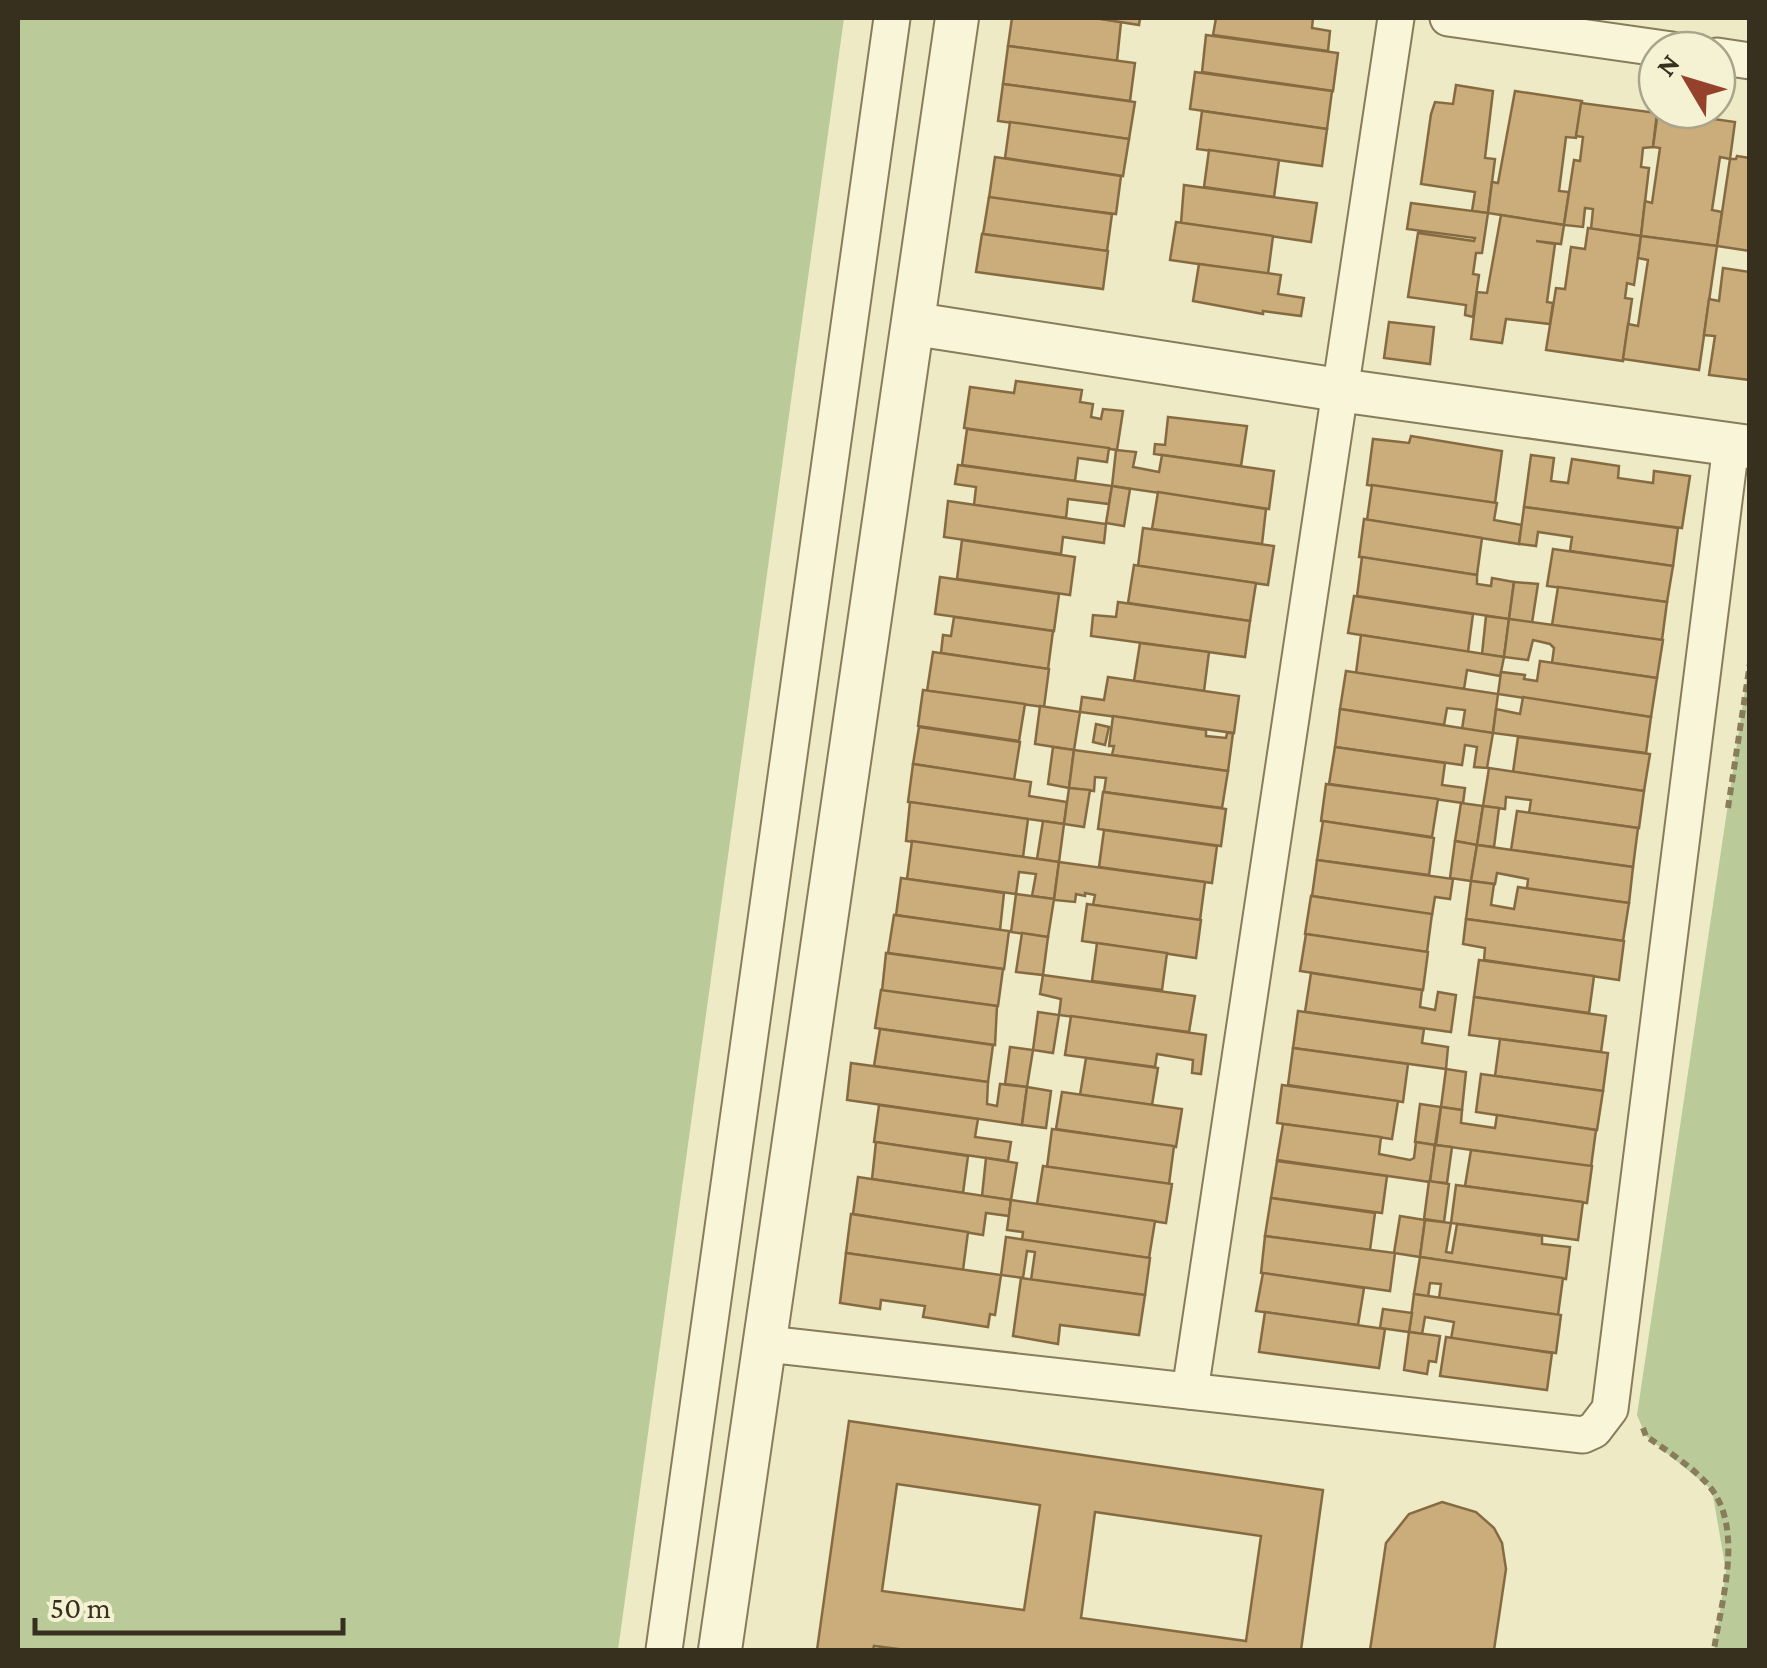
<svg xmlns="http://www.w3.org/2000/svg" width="1767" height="1668" font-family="'Crimson Pro',serif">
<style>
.green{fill:#bacb99}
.building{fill:#caad7b;stroke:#866b42;stroke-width:2.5;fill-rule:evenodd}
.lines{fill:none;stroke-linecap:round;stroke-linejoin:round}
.minor-casing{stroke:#887c5b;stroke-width:39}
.tertiary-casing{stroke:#887c5b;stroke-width:46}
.path{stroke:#887c5b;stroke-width:6;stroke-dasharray:8 5;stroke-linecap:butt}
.minor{stroke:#f8f5d8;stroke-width:35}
.tertiary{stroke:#f8f5d8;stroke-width:42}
</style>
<rect width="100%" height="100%" fill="#edeac5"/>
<g class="green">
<polygon points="18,18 844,18 618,1650 18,1650"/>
<polygon points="1749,663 1750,1650 1714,1650 1726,1571 1712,1490 1646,1436 1637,1415"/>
</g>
<g class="building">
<polygon points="1012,18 1095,18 1121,22 1117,61 1008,46"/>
<polygon points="1095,18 1140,18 1139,25"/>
<polygon points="1216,18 1313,18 1312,28 1330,31 1328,51 1213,35"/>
<polygon points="1206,35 1338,53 1333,91 1202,72"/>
<polygon points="1008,46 1135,63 1130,101 1003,84"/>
<polygon points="1195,72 1332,91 1327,129 1190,109"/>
<polygon points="1003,84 1135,102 1129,139 998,121"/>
<polygon points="1456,85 1493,91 1485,158 1495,159 1488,213 1472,211 1475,192 1421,184 1431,114 1435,102 1453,104"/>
<polygon points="1515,91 1582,101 1576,138 1566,137 1559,191 1569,192 1564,225 1488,213 1492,182 1498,183"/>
<polygon points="1581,103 1657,113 1653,147 1643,148 1641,167 1649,168 1641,236 1591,229 1593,209 1585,208 1583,227 1564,225 1574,160 1580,161 1583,137 1576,136"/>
<polygon points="1202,111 1327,129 1322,166 1197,149"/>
<polygon points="1658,111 1735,122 1730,159 1720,157 1712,210 1722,212 1717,246 1641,236 1645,201 1652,203 1660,148 1653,147"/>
<polygon points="1010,122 1129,139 1123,176 1005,158"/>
<polygon points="1209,150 1279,160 1274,197 1204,187"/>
<polygon points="1737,156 1750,158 1750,251 1717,246 1730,159 1736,159"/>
<polygon points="995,157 1121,176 1116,214 989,198"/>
<polygon points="1184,185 1317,203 1311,242 1181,223"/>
<polygon points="989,197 1112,214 1107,251 983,234"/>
<polygon points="1411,203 1488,213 1482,253 1476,253 1473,274 1479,275 1473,317 1465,315 1466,305 1408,297 1418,233 1474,241 1475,238 1407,229"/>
<polygon points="1501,215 1564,225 1561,244 1536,241 1555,244 1547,302 1553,303 1550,324 1506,319 1502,343 1471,339 1477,292 1487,293"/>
<polygon points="1176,222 1273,236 1268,274 1170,260"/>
<polygon points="1588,228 1641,236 1634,285 1627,283 1625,298 1632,299 1623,361 1546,350 1556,288 1565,289 1571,247 1585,249"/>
<polygon points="982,234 1108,251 1103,289 976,272"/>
<polygon points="1641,236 1717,246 1699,370 1623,359 1628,324 1638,326 1648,260 1638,258"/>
<polygon points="1199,264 1281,275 1278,294 1304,298 1301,316 1263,311 1263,314 1193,301"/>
<polygon points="1723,268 1750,272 1750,380 1709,375 1715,336 1704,335 1709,299 1719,301"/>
<polygon points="1389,322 1434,327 1430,364 1384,358"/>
<polygon points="1016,381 1082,390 1080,402 1093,404 1091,417 1101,419 1103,409 1123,411 1117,450 964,428 970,387 1014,393"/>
<polygon points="1168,417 1247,426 1241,466 1154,454 1155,444 1165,445"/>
<polygon points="967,429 1109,448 1107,462 1078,458 1075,481 962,465"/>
<polygon points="1411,436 1502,451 1495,503 1367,485 1373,439 1409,443"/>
<polygon points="1116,450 1136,452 1133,467 1159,472 1162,455 1274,471 1269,509 1112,486"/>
<polygon points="1531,455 1554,458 1551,481 1568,483 1572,459 1619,466 1618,478 1653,483 1654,471 1690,476 1682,528 1524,507"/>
<polygon points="958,465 1112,486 1109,504 1068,499 1066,518 974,505 976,487 955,484"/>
<polygon points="1372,485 1497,503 1494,520 1522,525 1519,544 1367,520"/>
<polygon points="1112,486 1130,489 1124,526 1106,523"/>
<polygon points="1158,492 1266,509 1262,544 1152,529"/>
<polygon points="948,501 1106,524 1104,543 1063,537 1061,554 944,537"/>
<polygon points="1524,507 1678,528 1673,566 1570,551 1572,537 1538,532 1536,546 1519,544"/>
<polygon points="1364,519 1482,538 1477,575 1359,557"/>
<polygon points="1143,528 1274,546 1268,585 1138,566"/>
<polygon points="962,540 1075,557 1070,595 957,579"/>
<polygon points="1553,549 1673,566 1667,602 1547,586"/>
<polygon points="1362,557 1477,575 1477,584 1491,586 1492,578 1514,582 1509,619 1357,596"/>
<polygon points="1134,565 1256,583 1250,621 1128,603"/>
<polygon points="940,577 1059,594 1054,631 935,614"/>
<polygon points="1514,582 1538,584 1532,623 1509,619"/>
<polygon points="1558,587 1667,602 1662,640 1552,625"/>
<polygon points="1354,596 1473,614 1468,652 1348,633"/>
<polygon points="1118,602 1250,621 1245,657 1091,636 1093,615 1116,617"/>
<polygon points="1486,616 1509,619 1504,657 1482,654"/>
<polygon points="954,617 1053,631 1048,669 941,653 943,635 951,636"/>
<polygon points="1509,619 1663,640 1657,678 1552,663 1554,648 1550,644 1533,640 1528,660 1504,657"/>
<polygon points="1361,635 1504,657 1501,672 1500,676 1467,670 1464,689 1356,673"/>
<polygon points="1140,643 1209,652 1204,691 1134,681"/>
<polygon points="933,652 1049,669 1044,707 927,691"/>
<polygon points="1540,661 1657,678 1651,717 1498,694 1501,672 1525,675 1524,679 1537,681"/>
<polygon points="1346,671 1498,694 1493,733 1462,729 1465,710 1447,708 1444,725 1340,709"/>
<polygon points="1108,677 1239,696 1234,733 1080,712 1082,697 1104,700"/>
<polygon points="923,690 1025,704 1019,741 918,726"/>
<polygon points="1523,697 1651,717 1646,753 1493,733 1496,709 1520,714"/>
<polygon points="1040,706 1080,712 1074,750 1035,744"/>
<polygon points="1340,709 1493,733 1487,768 1474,767 1477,747 1465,745 1462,765 1335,747"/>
<polygon points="1113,716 1206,730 1206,736 1226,738 1227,733 1233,733 1228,771 1112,755 1114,746 1109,746"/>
<polygon points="1096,724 1109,727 1105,745 1093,742"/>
<polygon points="919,727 1020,742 1014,780 913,764"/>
<polygon points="1518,737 1650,754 1644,791 1513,772"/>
<polygon points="1053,747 1074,750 1069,788 1048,784"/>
<polygon points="1335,747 1445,763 1442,785 1465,788 1463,803 1329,784"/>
<polygon points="1074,750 1228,771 1222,808 1104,792 1106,778 1095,777 1094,791 1069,788"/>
<polygon points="913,764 1031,782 1029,796 1067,802 1064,824 908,802"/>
<polygon points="1489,768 1644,791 1639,828 1529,813 1531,800 1506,797 1505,809 1483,806"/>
<polygon points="1326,784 1438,799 1432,837 1321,821"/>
<polygon points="1069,788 1090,790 1084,827 1064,824"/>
<polygon points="1103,792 1226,809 1221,846 1098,829"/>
<polygon points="910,802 1028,819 1023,857 906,841"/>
<polygon points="1461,803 1483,806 1477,845 1455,841"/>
<polygon points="1483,806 1499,808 1494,847 1477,845"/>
<polygon points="1517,811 1638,828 1633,867 1511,850"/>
<polygon points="1043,821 1064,824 1059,862 1037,859"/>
<polygon points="1323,821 1434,838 1429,875 1317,860"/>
<polygon points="1104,830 1217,846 1212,883 1099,867"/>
<polygon points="912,841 1059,862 1054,899 1032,896 1036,874 1019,872 1016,894 907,879"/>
<polygon points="1455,841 1477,845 1471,881 1450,878"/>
<polygon points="1477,845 1633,867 1629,903 1527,889 1528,879 1497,873 1495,884 1471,881"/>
<polygon points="1317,860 1453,879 1450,899 1435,897 1432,915 1312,896"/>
<polygon points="1059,862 1205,882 1200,920 1093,905 1095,895 1085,893 1085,896 1076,894 1075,902 1054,900"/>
<polygon points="901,878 1004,893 1000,930 896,915"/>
<polygon points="1471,881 1494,884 1491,905 1514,909 1518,887 1629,903 1623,941 1466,919"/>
<polygon points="1016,894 1054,899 1048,937 1011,932"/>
<polygon points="1311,896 1432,914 1427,952 1305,934"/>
<polygon points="1087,904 1201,920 1196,958 1082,941"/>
<polygon points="894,915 1009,931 1004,969 888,953"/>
<polygon points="1466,919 1624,941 1619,980 1484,960 1485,948 1463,944"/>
<polygon points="1022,933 1048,937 1043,975 1016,972"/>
<polygon points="1306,934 1428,952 1423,990 1300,971"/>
<polygon points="1097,943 1167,953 1162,990 1092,981"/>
<polygon points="886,953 1003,969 998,1006 882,991"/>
<polygon points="1479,960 1594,976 1589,1013 1474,997"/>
<polygon points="1311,973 1422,990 1420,1007 1435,1010 1438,992 1456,995 1451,1032 1305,1012"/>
<polygon points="1043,975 1195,996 1189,1032 1059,1015 1061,999 1040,994"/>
<polygon points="881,990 997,1006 995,1045 875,1028"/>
<polygon points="1474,997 1606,1016 1601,1052 1469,1035"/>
<polygon points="1298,1011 1424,1029 1422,1043 1448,1047 1446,1069 1293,1048"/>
<polygon points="1038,1012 1059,1015 1053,1053 1033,1050"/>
<polygon points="1071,1016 1206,1035 1201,1074 1192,1073 1193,1060 1157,1054 1155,1067 1065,1055"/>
<polygon points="880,1029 993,1045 988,1082 874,1066"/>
<polygon points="1500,1039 1608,1053 1603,1091 1495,1076"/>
<polygon points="1010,1047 1033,1050 1027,1087 1005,1084"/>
<polygon points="1293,1048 1408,1064 1403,1102 1288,1085"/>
<polygon points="1086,1058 1158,1068 1152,1105 1080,1095"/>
<polygon points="851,1063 988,1082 987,1104 997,1106 1000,1084 1027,1087 1022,1125 847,1100"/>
<polygon points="1446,1069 1466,1072 1462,1110 1441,1107"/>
<polygon points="1481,1074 1603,1091 1597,1130 1476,1112"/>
<polygon points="1282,1085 1398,1101 1392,1139 1277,1123"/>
<polygon points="1027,1087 1051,1091 1046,1128 1022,1125"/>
<polygon points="1062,1092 1182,1109 1176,1147 1056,1129"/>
<polygon points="1420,1104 1441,1107 1435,1145 1415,1142"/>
<polygon points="879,1105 978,1119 975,1137 1011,1142 1008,1161 874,1142"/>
<polygon points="1441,1107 1462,1110 1461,1123 1495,1128 1497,1115 1596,1130 1591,1167 1436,1145"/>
<polygon points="1283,1124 1381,1137 1379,1154 1410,1160 1414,1158 1416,1142 1435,1145 1430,1182 1277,1160"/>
<polygon points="1052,1129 1174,1146 1169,1184 1047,1167"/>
<polygon points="876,1142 968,1156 963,1193 872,1179"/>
<polygon points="1435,1145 1452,1147 1447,1183 1430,1182"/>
<polygon points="1471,1150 1592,1166 1587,1203 1465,1186"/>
<polygon points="986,1158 1017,1163 1011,1200 982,1196"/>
<polygon points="1277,1161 1387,1176 1382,1213 1271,1198"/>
<polygon points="1043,1166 1172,1184 1166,1223 1037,1204"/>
<polygon points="858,1177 1011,1200 1009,1216 986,1213 983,1235 853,1214"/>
<polygon points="1429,1181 1449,1184 1444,1222 1424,1219"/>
<polygon points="1456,1185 1583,1202 1578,1240 1451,1223"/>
<polygon points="1271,1198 1375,1213 1370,1250 1265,1236"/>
<polygon points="1011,1200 1155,1221 1149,1258 1022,1240 1023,1232 1007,1230"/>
<polygon points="851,1214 968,1232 963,1270 846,1253"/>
<polygon points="1400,1216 1425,1220 1420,1257 1394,1253"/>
<polygon points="1425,1220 1451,1223 1446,1252 1452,1253 1457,1224 1542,1236 1542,1244 1570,1247 1566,1279 1420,1257"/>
<polygon points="1265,1236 1395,1253 1390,1291 1261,1273"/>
<polygon points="1006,1237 1150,1258 1145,1295 1031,1280 1035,1252 1027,1251 1023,1278 1001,1275"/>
<polygon points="846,1253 1001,1275 995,1315 990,1314 988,1327 923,1317 925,1306 881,1300 880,1309 840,1303"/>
<polygon points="1420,1257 1563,1278 1558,1315 1439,1298 1441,1284 1430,1283 1428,1297 1414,1294"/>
<polygon points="1263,1273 1364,1288 1358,1325 1256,1311"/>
<polygon points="1021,1278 1145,1295 1139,1335 1060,1325 1058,1344 1013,1336"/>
<polygon points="1414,1294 1561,1315 1556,1353 1451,1339 1454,1322 1425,1317 1422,1334 1409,1332"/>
<polygon points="1383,1309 1412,1313 1409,1332 1380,1328"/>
<polygon points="1265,1312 1385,1329 1379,1368 1259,1352"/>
<polygon points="1409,1332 1440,1336 1436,1362 1429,1361 1427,1374 1404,1370"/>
<polygon points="1446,1337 1552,1353 1547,1390 1440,1376"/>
<path d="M 849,1421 L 1323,1490 L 1301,1650 L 906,1650 L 874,1646 L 873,1650 L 817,1650 ZM 897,1484 L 1040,1505 L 1024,1610 L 882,1591 ZM 1095,1512 L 1261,1536 L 1246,1641 L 1081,1618 Z"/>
<polygon points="1442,1502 1476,1512 1494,1528 1502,1543 1506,1569 1494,1650 1370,1650 1386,1543 1409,1514"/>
</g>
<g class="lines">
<defs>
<g id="minor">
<polyline points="1448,18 1672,50"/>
<polyline points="1717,56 1750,61"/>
<polyline points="767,1344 1583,1435 1594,1430 1610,1409 1731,445"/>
<polyline points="1190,1391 1396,18"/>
<polyline points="664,1650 892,18"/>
</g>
<g id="tertiary">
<polyline points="915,324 1339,390 1750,447"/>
<polyline points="720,1650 957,18"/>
</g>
</defs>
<use href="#minor" class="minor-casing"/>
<use href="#tertiary" class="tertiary-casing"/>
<g class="path">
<polyline points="1728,808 1750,663"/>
<path d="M 1643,1428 L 1646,1436 C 1668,1452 1697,1469 1713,1491 C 1743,1534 1721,1602 1714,1650"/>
</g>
<use href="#minor" class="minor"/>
<use href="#tertiary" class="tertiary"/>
</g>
<rect width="1767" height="1668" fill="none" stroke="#38301f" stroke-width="40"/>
<g transform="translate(1687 80) rotate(308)"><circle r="48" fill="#f5f2d4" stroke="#a9a48c" stroke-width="2.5"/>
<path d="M0-8L18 38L0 25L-18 38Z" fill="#95422d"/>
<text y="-15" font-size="28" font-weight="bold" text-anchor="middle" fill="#38301f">N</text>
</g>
<path d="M35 1618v15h308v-15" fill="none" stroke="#38301f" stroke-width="5"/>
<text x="50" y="1618" font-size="30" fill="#38301f" stroke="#f5f2d4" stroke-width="8" paint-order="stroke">50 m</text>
</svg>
